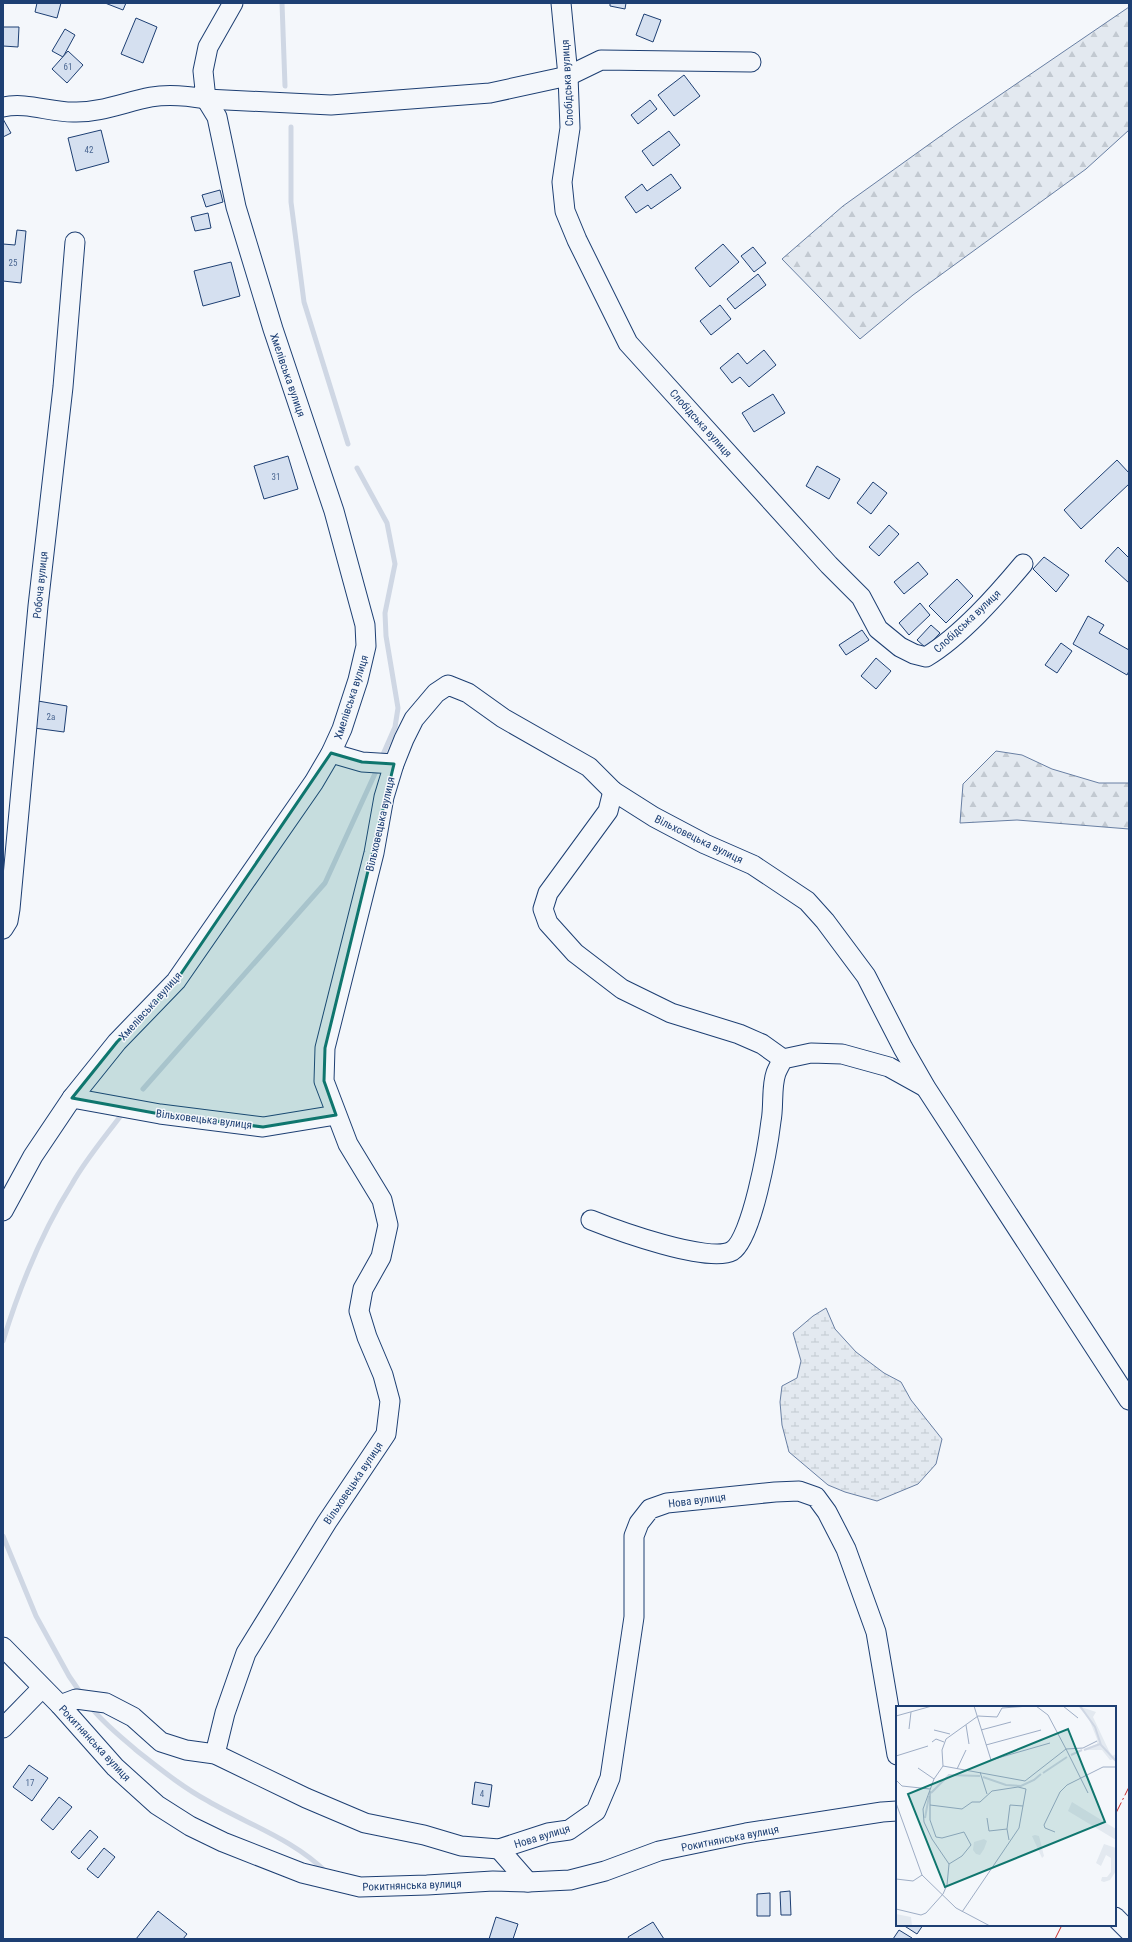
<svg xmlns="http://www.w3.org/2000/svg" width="1132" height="1942" font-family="'Roboto Condensed',sans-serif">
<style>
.forest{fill:url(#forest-firs);stroke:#687fa3}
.wetland{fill:url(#wetland-marsh);stroke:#687fa3}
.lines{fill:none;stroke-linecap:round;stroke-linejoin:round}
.stream{stroke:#cfd7e4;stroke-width:5}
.building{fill:#d5e0f0;stroke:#1d3f73}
.minor-casing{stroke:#1d3f73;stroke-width:21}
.minor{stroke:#f4f7fb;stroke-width:19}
.power{stroke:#c62828;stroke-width:1;stroke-dasharray:14 3 2 3;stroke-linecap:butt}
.marked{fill:#0f766e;fill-opacity:0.2;stroke:#0f766e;stroke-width:3;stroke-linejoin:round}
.labels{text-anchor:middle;stroke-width:3;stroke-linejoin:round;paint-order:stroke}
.number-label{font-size:9px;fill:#4b6792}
.street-label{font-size:11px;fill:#1d3f73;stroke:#f4f7fb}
.inset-river{fill:none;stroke:#cfd7e4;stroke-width:2}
.inset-road{fill:none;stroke:#9eadc5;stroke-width:1}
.view{fill:#0f766e;fill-opacity:0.15;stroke:#0f766e;stroke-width:2}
.inset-edge{fill:none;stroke:#1d3f73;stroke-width:2}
</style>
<defs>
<pattern id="forest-firs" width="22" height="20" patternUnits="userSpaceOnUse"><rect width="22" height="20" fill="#e3e9f0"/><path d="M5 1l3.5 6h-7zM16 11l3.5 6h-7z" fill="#c2c9d1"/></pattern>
<pattern id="wetland-marsh" width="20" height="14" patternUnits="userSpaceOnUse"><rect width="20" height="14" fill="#e3e9f0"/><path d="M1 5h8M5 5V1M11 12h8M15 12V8" fill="none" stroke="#c2c9d1"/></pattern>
</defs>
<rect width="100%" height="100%" fill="#f4f7fb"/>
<g class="forest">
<polygon points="1129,7 1129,130 1086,169 913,295 860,339 782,259 843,206 956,125"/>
<polygon points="996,751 1022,755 1052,769 1099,783 1129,783 1129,829 1017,820 960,823 963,784"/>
</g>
<polygon class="wetland" points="826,1308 835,1329 856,1352 884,1373 901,1382 911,1400 942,1439 936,1464 918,1484 877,1501 845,1492 828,1485 789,1452 782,1425 780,1402 782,1386 797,1378 801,1361 793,1333 813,1316"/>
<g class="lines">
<g class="stream">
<polyline points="282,3 285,86"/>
<polyline points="291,127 291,202 304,302 348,444"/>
<polyline points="357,468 387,523 395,564 385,613 386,636 398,708 395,727 381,759"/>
<polyline points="143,1089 325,883 378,767"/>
<path d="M 3,1341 C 20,1286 41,1233 72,1184 C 86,1159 105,1137 122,1114"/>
<polyline points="3,1536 36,1616 69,1676 82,1695"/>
<path d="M 90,1706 C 103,1723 120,1736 136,1750 C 159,1768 182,1787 208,1801 C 247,1824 295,1840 327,1873"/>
</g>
</g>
<g class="building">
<polygon points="37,3 61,3 57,18 35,12"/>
<polygon points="105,3 126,3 123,10"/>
<polygon points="610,3 626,3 625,9 610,6"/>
<polygon points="644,14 661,20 653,42 636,35"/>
<polygon points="136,18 157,27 143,63 121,54"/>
<polygon points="3,27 19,27 18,47 3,46"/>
<polygon points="65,29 75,35 63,57 52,51"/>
<polygon points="68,51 83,65 67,83 52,69"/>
<polygon points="684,75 700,96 674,116 658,95"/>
<polygon points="650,100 657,109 638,124 631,115"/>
<polygon points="3,119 11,133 3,137"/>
<polygon points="101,130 109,162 76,171 68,138"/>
<polygon points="669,131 680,145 653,166 642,151"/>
<polygon points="671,174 681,188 651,209 648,205 636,213 625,197 642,184 647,191"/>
<polygon points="220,190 223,202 206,207 202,195"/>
<polygon points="208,213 211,228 195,231 191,217"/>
<polygon points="17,230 26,231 21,283 3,281 3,244 15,245"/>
<polygon points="723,244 739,262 710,287 695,268"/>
<polygon points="753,247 766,263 754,272 741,256"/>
<polygon points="231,262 240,296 203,306 194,271"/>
<polygon points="758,274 766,285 735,309 727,299"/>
<polygon points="720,305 731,319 711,335 700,321"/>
<polygon points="764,350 776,365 749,387 740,377 732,383 720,368 738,353 747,364"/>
<polygon points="773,394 785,413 754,432 742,413"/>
<polygon points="288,456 298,489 264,499 254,466"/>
<polygon points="1117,460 1129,473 1129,484 1081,529 1064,510"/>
<polygon points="817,466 840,479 829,499 806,486"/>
<polygon points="873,482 887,493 871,514 857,503"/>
<polygon points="889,525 899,534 879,556 869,547"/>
<polygon points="1118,547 1129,558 1129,583 1105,561"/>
<polygon points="1044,557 1069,575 1056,592 1033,569"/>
<polygon points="918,562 928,574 904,594 894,582"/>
<polygon points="957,579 973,596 946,623 929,606"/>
<polygon points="920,603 930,615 909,635 899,623"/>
<polygon points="1088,616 1104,625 1099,633 1129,650 1129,671 1127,675 1073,644"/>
<polygon points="931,625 940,633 926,648 917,640"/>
<polygon points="862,630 869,640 846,655 839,645"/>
<polygon points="1061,643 1072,651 1057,673 1045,665"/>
<polygon points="876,658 891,671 876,689 861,676"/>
<polygon points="38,701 67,706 64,732 34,728"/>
<polygon points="29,1765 48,1778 32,1801 13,1787"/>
<polygon points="475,1782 492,1785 489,1807 472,1804"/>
<polygon points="59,1797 72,1807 53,1830 41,1820"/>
<polygon points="90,1830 98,1837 79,1859 71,1852"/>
<polygon points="104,1848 115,1857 98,1878 87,1869"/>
<polygon points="790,1891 791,1915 781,1915 780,1892"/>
<polygon points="770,1893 770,1916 757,1916 757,1894"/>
<polygon points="158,1911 187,1934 183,1939 136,1939"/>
<polygon points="496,1917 518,1924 513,1939 489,1939"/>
<polygon points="653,1922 664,1939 629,1939 628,1937"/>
<polygon points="903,1925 923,1925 917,1934"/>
<polygon points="899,1930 912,1938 911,1939 893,1939"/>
</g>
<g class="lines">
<defs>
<g id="minor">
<path d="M 561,3 L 568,76 L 570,128 L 562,182 L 565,211 L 577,240 L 628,343 L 829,565 L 861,597 L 878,629 L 900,647 L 914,654 L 926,657 C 961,636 997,595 1023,564"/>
<polyline points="206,99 331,105 490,93 568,76 601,60 751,62"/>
<path d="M 3,107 C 27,102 49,112 73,112 C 100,113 125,102 151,97 C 168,94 189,96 206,99 L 203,71 L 208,47 L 233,3"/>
<polyline points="331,753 362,762 394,764"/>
<polyline points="613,791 608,811 548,893 543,909 548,923 575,953 622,989 671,1013 739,1034 762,1044 783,1059"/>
<polyline points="3,929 8,921 10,909 38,606 63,387 75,242"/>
<polyline points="72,1098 160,1114 263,1127 336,1115"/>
<polyline points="3,1211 33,1156 72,1098 117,1042 176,981 314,782 331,753 342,729 358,680 366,646 365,625 334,511 273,329 236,207 217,117 206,99"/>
<path d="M 591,1220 C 616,1230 709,1264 732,1251 C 752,1239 768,1146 771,1121 C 774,1106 771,1087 776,1073 C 778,1068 781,1063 783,1059 L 811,1053 L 842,1054 L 889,1067 L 925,1087"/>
<polyline points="3,1647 60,1705 115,1767 157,1805 190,1826 223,1842 302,1873 360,1887 427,1885 493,1881 528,1882 570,1880 605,1871 659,1851 746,1833 882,1812 897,1811"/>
<polyline points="60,1705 76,1699 106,1703 133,1717 161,1742 186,1750 215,1754 306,1798 365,1823 424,1835 461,1846 499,1849 548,1833 569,1830 596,1811 610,1778 634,1617 634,1536 639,1523 650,1509 667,1503 775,1492 799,1491 816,1497 827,1512 846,1549 876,1632 897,1755"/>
<polyline points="3,1728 42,1688"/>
<polyline points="215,1754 225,1713 246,1653 327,1522 386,1434 390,1401 383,1375 367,1337 359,1311 363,1289 381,1257 388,1225 382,1200 348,1144 324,1081 325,1048 374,853 384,797 394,764 404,739 414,719 436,693 448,685 468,693 503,718 589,767 613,791 654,817 705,844 753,865 807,901 825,921 866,976 903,1048 926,1088 1129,1400"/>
<polyline points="499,1849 528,1882"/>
<polyline points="1115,1917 1129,1931"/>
</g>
</defs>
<use href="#minor" class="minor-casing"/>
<use href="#minor" class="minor"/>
<g class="power">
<polyline points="1115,1815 1129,1787"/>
<polyline points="1055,1939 1062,1925"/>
</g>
</g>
<path class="marked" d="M 331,753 L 362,762 L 394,764 L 325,1048 L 324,1081 L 336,1115 L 263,1127 L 160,1114 L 72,1098 L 117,1042 L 176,981 Z"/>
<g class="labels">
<g class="number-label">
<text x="68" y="70">61</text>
<text x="89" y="153">42</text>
<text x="13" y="266">25</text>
<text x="276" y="480">31</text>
<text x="51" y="720">2а</text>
<text x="30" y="1786">17</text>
<text x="482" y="1797">4</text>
</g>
<g class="street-label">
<text transform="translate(567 83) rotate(-93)" y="4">Слобідська вулиця</text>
<text transform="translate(288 375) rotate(71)" y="4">Хмелівська вулиця</text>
<text transform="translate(701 423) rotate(48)" y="4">Слобідська вулиця</text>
<text transform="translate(40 585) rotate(-84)" y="4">Робоча вулиця</text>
<text transform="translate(967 621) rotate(-43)" y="4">Слобідська вулиця</text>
<text transform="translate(351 697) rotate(-72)" y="4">Хмелівська вулиця</text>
<text transform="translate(380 824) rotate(-77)" y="4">Вільховецька вулиця</text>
<text transform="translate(699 839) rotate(26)" y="4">Вільховецька вулиця</text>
<text transform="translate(150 1006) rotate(-48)" y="4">Хмелівська вулиця</text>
<text transform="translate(204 1119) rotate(7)" y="4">Вільховецька вулиця</text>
<text transform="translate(353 1483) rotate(-56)" y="4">Вільховецька вулиця</text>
<text transform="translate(697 1500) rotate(-7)" y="4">Нова вулиця</text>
<text transform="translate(95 1743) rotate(47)" y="4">Рокитнянська вулиця</text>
<text transform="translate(542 1836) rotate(-17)" y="4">Нова вулиця</text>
<text transform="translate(730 1838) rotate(-11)" y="4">Рокитнянська вулиця</text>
<text transform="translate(412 1885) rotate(-2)" y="4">Рокитнянська вулиця</text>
</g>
</g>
<g transform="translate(896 1706)">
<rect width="220" height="220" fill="#f4f7fb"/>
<path d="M 182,0 L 200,6 L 197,11 L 213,45 L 216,50 L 220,48 L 220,53 L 214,54 L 206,44 L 191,44 L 191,42 L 201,38 L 201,33 L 193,13 ZM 176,96 L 220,123 L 220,134 L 172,105 ZM 139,129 L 143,130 L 148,150 L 146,152 L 136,130 ZM 208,138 L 220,142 L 220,165 L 214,174 L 208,176 L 205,175 L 206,171 L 211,171 L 215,166 L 215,152 L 210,149 L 205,160 L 200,157 ZM 0,208 L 15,211 L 16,220 L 0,220 Z" fill="#e3e9f0"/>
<path d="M 88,133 L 91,135 L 88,143 L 84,149 L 80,148 L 77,144 L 78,136 Z" fill="#e3e9f0"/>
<path class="inset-river" d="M 184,0 L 199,21 L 205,39 L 220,55M 188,44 L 204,38M 175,49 L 186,44M 147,67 L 171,51M 87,71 L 110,79 L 125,80 L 138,74 L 145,68M 35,87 L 53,69 L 84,70M 29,112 L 33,90"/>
<path class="inset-road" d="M 78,0 L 95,54 L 154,37M 140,0 L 152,9 L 170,43 L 187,42 L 201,35M 167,0 L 182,12M 0,10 L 36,0M 70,19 L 73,38M 13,23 L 15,6M 38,24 L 54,28M 85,24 L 115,16M 36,36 L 40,33 L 48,36M 90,39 L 145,24M 0,50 L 32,40M 47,60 L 129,75 L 170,43 L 192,87M 22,62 L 38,73M 61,63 L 70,44M 84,66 L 91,88M 0,74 L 6,80 L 34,83M 34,85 L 34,114 L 40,131 L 46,132 L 68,126 L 75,139 L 66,150 L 53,158M 0,97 L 26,169 L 60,202 L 94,220M 34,99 L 66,103 L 76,96 L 84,96 L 96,85 L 122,81 L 130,83 L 123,122 L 66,206M 91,112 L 93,125 L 111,123 L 113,134M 111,123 L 114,99 L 127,100M 159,126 L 149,122 L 148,119 L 164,86 L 171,79 L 207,61 L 220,61M 0,173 L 17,175 L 26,169M 0,203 L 25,209 L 30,207 L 47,188 L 51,179 L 53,158 L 36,133 L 28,116 L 27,103 L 38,73 L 47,60 L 46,44 L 50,33 L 82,10 L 101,11 L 106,2 L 133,0"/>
<path class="view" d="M 172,23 L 209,116 L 49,181 L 12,88 Z"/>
<rect width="220" height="220" class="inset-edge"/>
</g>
<rect width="1132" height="1942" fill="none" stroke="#1d3f73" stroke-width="8"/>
</svg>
